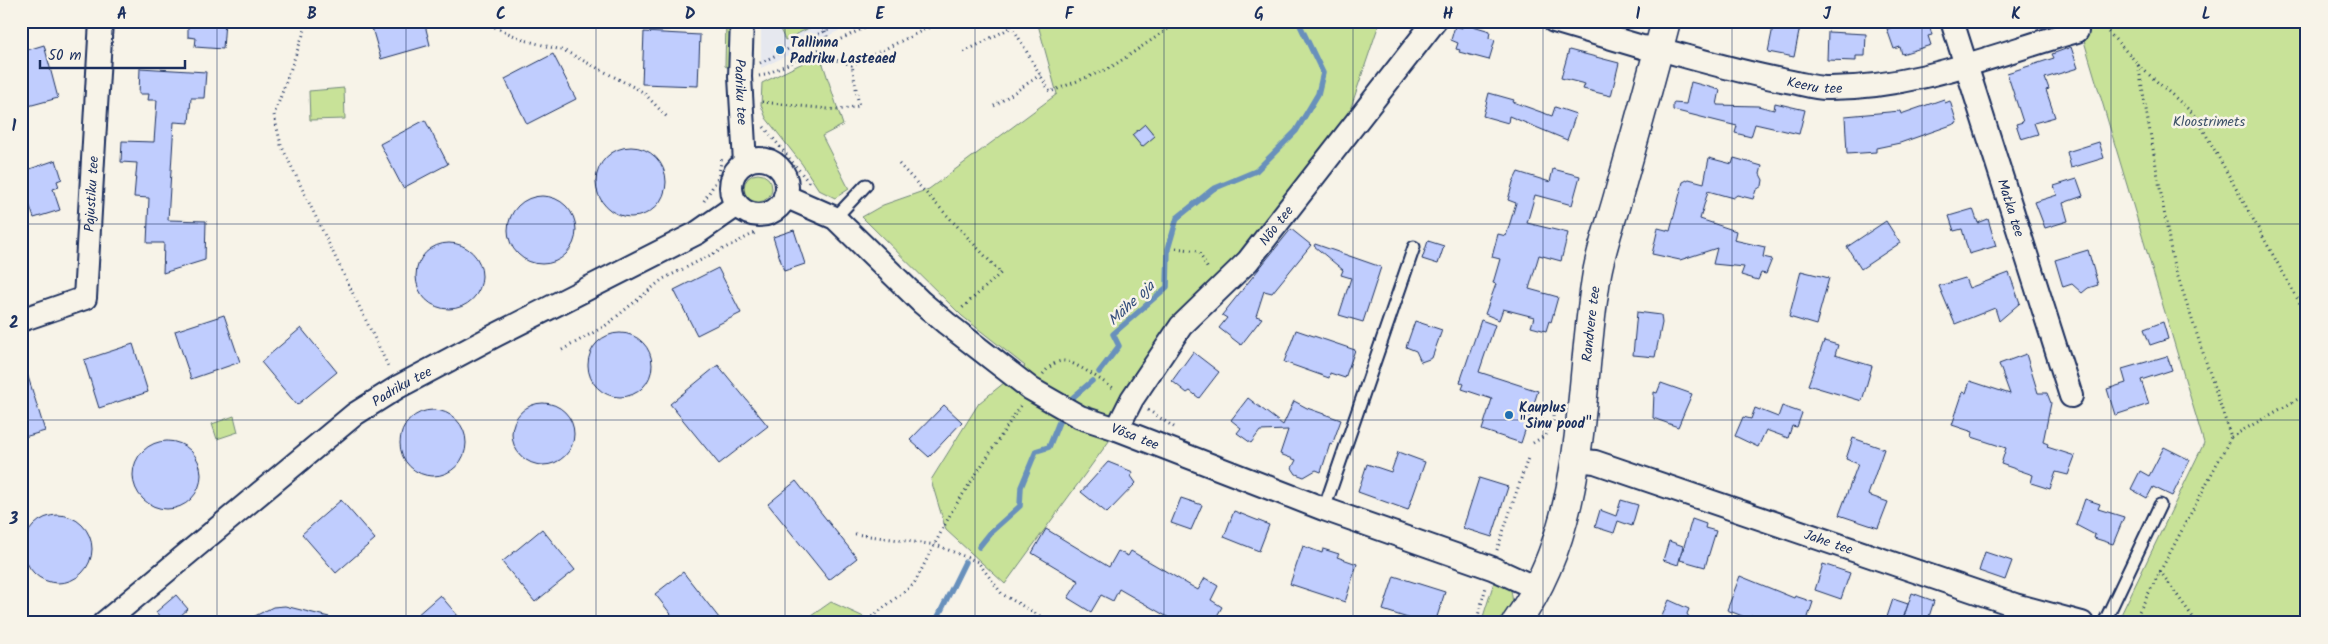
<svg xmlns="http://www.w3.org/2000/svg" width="2328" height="644" font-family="Kalam,sans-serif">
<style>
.built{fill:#e6e8ef}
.green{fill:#c8e298;stroke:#72887b}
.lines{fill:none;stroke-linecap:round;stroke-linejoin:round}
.stream{stroke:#6890bc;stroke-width:5.5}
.building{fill:#c0cdfe;stroke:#1b2f5e}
.service-casing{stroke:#1b2f5e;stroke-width:15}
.minor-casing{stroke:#1b2f5e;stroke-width:26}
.secondary-casing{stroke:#1b2f5e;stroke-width:31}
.path{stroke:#1b2f5e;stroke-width:3;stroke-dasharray:1 4;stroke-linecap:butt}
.service{stroke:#f7f3e8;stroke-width:11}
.minor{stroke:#f7f3e8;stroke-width:22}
.secondary{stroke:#f7f3e8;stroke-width:28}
.grid{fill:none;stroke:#1b2f5e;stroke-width:1;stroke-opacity:0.55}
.poi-dot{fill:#1f6fb2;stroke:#f7f3e8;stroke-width:2}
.labels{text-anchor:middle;stroke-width:5;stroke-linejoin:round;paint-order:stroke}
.poi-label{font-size:14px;font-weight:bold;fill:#1b2f5e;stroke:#f7f3e8;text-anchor:start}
.street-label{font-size:14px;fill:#1b2f5e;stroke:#f7f3e8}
.park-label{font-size:14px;fill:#3e536a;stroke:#f7f3e8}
.water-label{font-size:15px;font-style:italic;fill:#354f7d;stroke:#f7f3e8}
.neatline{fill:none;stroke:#1b2f5e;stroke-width:2}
.grid-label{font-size:16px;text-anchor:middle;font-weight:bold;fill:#1b2f5e}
</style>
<rect width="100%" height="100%" fill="#f7f3e8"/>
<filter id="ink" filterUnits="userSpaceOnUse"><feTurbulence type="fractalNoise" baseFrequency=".02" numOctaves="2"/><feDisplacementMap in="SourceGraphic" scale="10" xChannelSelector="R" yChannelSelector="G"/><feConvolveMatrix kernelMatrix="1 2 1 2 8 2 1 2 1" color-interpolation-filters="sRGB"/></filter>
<g filter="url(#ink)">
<polygon class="built" points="761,21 859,21 761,68"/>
<g class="green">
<polygon points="726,21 731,21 731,69 725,66"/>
<polygon points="792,21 823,21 785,40 779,27"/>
<polygon points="1037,21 1380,21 1350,110 1005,584 946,530 931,480 979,403 1025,366 962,316 862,217 883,205 929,189 1057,94"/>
<polygon points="2078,21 2307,21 2307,623 2117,623 2204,443"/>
<polygon points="817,56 823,64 843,125 822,136 849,189 835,198 819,190 802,164 766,118 761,105 762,83"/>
<polygon points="344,88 345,119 310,120 309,91"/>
<circle cx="758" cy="188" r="14"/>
<polygon points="234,416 238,432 217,439 212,424"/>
<polygon points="1495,579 1511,590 1513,603 1503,623 1481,623"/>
<polygon points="831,602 877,623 801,623"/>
</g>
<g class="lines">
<g class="stream">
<polyline points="1099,372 1119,346 1113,334 1167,287 1168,249 1177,218 1213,189 1256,171 1296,131 1318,94 1323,73 1298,21"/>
<polyline points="1071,399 1092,381"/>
<polyline points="979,547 991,532 1020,506 1021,487 1036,451 1049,447 1059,422"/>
<polyline points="935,623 965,562"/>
</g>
</g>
<g class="building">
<polygon points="188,21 225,21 223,49 195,47 196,38 188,37"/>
<polygon points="370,21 424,21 430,45 381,59"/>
<polygon points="1912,21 1928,21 1932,35 1928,36 1931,45 1902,54 1900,47 1894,49 1887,29"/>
<polygon points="1774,22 1800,27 1794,57 1768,52"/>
<polygon points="1463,23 1490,31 1489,38 1495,40 1489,60 1459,52 1460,50 1456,49 1458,43 1451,40 1455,26 1462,28"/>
<polygon points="644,32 700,35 698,86 642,84"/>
<polygon points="1828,32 1866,34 1865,56 1856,56 1856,61 1827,60"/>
<polygon points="44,45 58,98 21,108 21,52"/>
<polygon points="2071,47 2078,68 2045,78 2049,89 2046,90 2055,117 2034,123 2038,134 2021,139 2016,124 2023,122 2007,73 2054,58 2052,54"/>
<polygon points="1569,50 1619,63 1611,96 1583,89 1585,84 1561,78"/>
<polygon points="553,54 576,99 527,124 505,79"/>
<polygon points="140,68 206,72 204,98 191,98 189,123 174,122 168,220 206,221 205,260 163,273 164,243 147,243 149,198 134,197 137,163 121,162 122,141 154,142 157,100 148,100 149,94 139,94"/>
<polygon points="1691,82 1720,90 1717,105 1758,106 1774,110 1775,103 1805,110 1799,134 1755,124 1751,137 1735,133 1737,126 1673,110 1673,103 1686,104"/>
<polygon points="1489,93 1514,100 1513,102 1552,116 1555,107 1576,114 1567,140 1509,116 1508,123 1483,116"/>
<polygon points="1944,99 1945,103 1950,101 1957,123 1900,143 1876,148 1876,152 1847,154 1845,116 1900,111 1901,114"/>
<polygon points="425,120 448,164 403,188 380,144"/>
<polygon points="1145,124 1155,136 1142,147 1132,135"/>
<polygon points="2099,142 2104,158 2071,168 2067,152"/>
<circle cx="631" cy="182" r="35"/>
<polygon points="1709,158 1732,164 1734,158 1762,166 1760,174 1763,180 1762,186 1756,190 1753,199 1737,195 1733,198 1708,191 1700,219 1736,231 1734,240 1765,247 1763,257 1772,259 1766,274 1761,273 1758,280 1741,275 1744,267 1713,264 1717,248 1680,260 1652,254 1658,228 1670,231 1683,182 1689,179 1704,183"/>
<polygon points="56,160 62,179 57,181 59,187 53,189 60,210 34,218 27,198 21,200 21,172"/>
<polygon points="1553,169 1580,176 1572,205 1535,195 1527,223 1568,233 1561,261 1539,255 1529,289 1558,297 1551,322 1549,321 1546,331 1531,327 1534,317 1503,309 1499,320 1485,314 1496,284 1493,283 1500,259 1492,257 1498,234 1506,236 1516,203 1508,200 1513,182 1518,172 1550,182"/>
<polygon points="2077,179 2083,196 2063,203 2068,221 2045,228 2035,202 2057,195 2054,186"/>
<circle cx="542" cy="230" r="34"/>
<polygon points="1973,209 1978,223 1988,219 1996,246 1969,254 1962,229 1954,231 1949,216"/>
<polygon points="1886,221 1900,243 1861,269 1847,247"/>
<polygon points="1291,229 1311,245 1272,293 1264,291 1256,316 1262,318 1241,345 1219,328 1227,318 1222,315"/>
<polygon points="794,230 805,264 784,271 773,237"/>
<polygon points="1428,241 1444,246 1438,264 1422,259"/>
<circle cx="449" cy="276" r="33"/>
<polygon points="1315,244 1381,267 1363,322 1339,315 1351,278 1341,275 1343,270 1314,246"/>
<polygon points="2088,250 2098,285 2088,288 2082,293 2072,284 2063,287 2055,260"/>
<polygon points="718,268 741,313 697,335 674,290"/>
<polygon points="1801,271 1829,278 1816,325 1789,317"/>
<polygon points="2009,273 2020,303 1999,321 1995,308 1955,324 1939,286 1965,278 1969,288"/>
<polygon points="1637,312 1661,315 1662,323 1655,357 1633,355"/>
<polygon points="224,315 240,362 191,379 175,331"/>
<polygon points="1481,320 1495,325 1479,372 1538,391 1521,443 1482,430 1492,399 1462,389 1464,384 1460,382"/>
<polygon points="1415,321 1442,330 1432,358 1421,362 1416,351 1406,347"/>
<polygon points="2163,322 2168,339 2150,345 2144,329"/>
<polygon points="301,328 337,372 297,405 261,362"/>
<polygon points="1296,330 1355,350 1345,378 1330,373 1329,378 1284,362"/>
<circle cx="620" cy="365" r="32"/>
<polygon points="1824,341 1838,345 1835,355 1872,366 1862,401 1808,385"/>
<polygon points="133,344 148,392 99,408 84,360"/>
<polygon points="1193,352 1219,372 1199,398 1190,391 1187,393 1172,381"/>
<polygon points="2026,354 2038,393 2047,393 2051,403 2043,442 2048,444 2047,447 2075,456 2068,475 2056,472 2050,489 2031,483 2033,475 2001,464 2006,448 1972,437 1973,432 1952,425 1963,392 1966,393 1970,381 2010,394 1999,364"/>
<polygon points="2167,356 2172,370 2141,380 2149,404 2115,415 2107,389 2126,383 2122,369"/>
<polygon points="718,365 768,426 719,464 670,404"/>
<polygon points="21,367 25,367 45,431 21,438"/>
<polygon points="1661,383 1692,394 1678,427 1653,418 1654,392 1657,393"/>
<polygon points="1248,398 1283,425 1294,401 1307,408 1341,420 1332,445 1330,444 1321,472 1316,470 1304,477 1296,474 1292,468 1296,460 1280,454 1288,430 1260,431 1251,443 1237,433 1241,428 1231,420"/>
<circle cx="543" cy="434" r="31"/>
<polygon points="944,405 962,422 929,457 910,440"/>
<polygon points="1782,406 1802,413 1797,427 1792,426 1788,438 1766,430 1758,447 1735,436 1743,417 1751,419 1755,408 1778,417"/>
<circle cx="433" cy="443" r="33"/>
<polygon points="1853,438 1884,449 1868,495 1888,502 1878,528 1839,515 1858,464 1846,459"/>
<circle cx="167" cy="475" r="34"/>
<polygon points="2164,447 2190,460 2172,496 2153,487 2147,498 2131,489 2140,471 2149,476"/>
<polygon points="1398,452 1425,462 1408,510 1358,492 1367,464 1391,472"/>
<polygon points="1108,462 1133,472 1131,476 1136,483 1107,513 1081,492"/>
<polygon points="1479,478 1508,487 1492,537 1463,528"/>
<polygon points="796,481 857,558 829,580 768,504"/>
<polygon points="1181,498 1202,505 1191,530 1171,523"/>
<polygon points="2085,499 2100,504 2098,509 2124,517 2113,544 2094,538 2095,535 2076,525"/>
<polygon points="341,500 375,539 336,573 302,534"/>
<polygon points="1621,500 1638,505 1632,526 1618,521 1614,533 1595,527 1600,510 1616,516"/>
<polygon points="1234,511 1269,525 1259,551 1224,537"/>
<circle cx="58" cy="549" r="34"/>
<polygon points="1692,519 1706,524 1705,528 1716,531 1705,567 1680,560"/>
<polygon points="542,529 575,570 535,602 502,562"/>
<polygon points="1046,529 1109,567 1118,551 1128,556 1131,551 1198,590 1205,578 1218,586 1211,600 1222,607 1213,623 1178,623 1119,589 1113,601 1101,595 1091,612 1068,598 1079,581 1032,553"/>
<polygon points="1669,541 1683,546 1678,565 1663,560"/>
<polygon points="1303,546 1322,553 1323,549 1339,554 1337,557 1357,564 1345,602 1290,584"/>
<polygon points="1985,552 2012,561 2005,580 1979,571"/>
<polygon points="1823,564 1850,573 1841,599 1815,590"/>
<polygon points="683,572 723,623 678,623 655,594"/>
<polygon points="1394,576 1445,592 1435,623 1423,623 1383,610"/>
<polygon points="1740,576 1794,598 1795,596 1813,602 1806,623 1770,623 1751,615 1750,619 1727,610"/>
<polygon points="1912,593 1934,601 1927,623 1904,616"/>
<polygon points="176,595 188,609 172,623 165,623 156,612"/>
<polygon points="440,595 464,623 408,623"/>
<polygon points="1893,599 1908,604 1902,622 1887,617"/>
<polygon points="1669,600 1689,609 1687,614 1693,623 1659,623"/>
<polygon points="285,606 329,617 328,623 241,623 273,607"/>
</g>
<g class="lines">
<defs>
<g id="service">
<polyline points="835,218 866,185"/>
<polyline points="1324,509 1414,247"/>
<polyline points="2104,623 2160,505"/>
</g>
<g id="minor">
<path id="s1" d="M 742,21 L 740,77 L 745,163"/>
<path id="s2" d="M 1554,21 L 1642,47 L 1659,49 C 1703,61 1747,74 1792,82 C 1803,84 1815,88 1826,88 C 1915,89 1993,55 2077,31"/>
<path id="s3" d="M 1952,21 L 2071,396"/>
<circle cx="759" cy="187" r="28"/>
<path id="s4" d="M 785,196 L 835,218 L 921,302 L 946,323 L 1031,389 L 1080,417 L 1117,429 L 1324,509 L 1492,568 L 1538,589"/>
<path id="s5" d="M 21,320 L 85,298 L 101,21"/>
<path id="s6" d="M 1117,429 L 1132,399 L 1181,326 L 1248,261 L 1435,21"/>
<path id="s7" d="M 1576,460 L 1595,462 L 2015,605 L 2082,623"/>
<path id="s8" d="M 104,623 L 355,414 L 398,387 L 496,335 L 697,233 L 737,205"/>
</g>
<g id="secondary">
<path id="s9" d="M 1516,623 C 1589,521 1577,391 1597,273 C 1602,246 1612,219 1619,193 C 1635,136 1651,79 1666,21"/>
</g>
</defs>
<use href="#service" class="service-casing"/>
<use href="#minor" class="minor-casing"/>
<use href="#secondary" class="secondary-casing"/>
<g class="path">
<polyline points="308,21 274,115 281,145 389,368"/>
<polyline points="481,21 524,40 565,51 643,92 667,117"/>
<polyline points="1009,21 1050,92 1110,68 1180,21"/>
<polyline points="2098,21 2138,64 2173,262 2231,437 2133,623"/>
<polyline points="825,31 830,44"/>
<polyline points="964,52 1012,27"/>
<polyline points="813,53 852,65 942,21"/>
<polyline points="760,63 845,21"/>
<polyline points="2138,65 2195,115 2302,307 2307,312"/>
<polyline points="759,76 765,75 879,21"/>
<polyline points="762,102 838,110 859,106 852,65"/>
<polyline points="994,106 1040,75"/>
<polyline points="764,127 811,185"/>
<polyline points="899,164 1001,273 961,309"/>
<polyline points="704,201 718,178 722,157"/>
<polyline points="1176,248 1198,251 1209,271"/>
<polyline points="562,350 605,326 663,279 757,232"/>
<path d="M 1043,374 C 1048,368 1055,361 1063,361 C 1075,361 1103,382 1115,389"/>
<polyline points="1148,410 1174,427"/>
<polyline points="2231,437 2307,394"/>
<polyline points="1533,443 1546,435 1558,403"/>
<polyline points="855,534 936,545 978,562 1002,594 1052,623"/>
<polyline points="1497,550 1528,458"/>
<polyline points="2160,571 2197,623"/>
<polyline points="864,623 914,584 952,511 1021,405"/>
<polyline points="1476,623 1486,587"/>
</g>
<use href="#service" class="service"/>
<use href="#minor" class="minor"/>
<use href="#secondary" class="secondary"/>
</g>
</g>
<path class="grid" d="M 217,21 L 217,623M 406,21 L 406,623M 596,21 L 596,623M 785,21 L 785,623M 975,21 L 975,623M 1164,21 L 1164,623M 1353,21 L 1353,623M 1543,21 L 1543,623M 1732,21 L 1732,623M 1922,21 L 1922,623M 2111,21 L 2111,623M 21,224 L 2307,224M 21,420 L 2307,420"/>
<g class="poi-dot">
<circle cx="780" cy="50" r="5"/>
<circle cx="1509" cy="415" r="5"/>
</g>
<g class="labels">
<g class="poi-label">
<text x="790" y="47">Tallinna<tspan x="790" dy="16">Padriku Lasteaed</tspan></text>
<text x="1519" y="412">Kauplus<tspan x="1519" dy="16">"Sinu pood"</tspan></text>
</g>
<g class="street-label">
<text dy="5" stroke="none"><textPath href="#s2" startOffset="269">Keeru tee</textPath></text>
<text dy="5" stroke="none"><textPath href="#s1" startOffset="71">Padriku tee</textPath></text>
<text dy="5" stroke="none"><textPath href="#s5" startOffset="172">Pajustiku tee</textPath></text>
<text dy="5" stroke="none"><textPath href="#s3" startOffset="196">Matka tee</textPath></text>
<text dy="5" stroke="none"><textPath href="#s6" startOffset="260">Nõo tee</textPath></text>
<text dy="5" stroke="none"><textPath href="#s9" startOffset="312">Randvere tee</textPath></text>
<text dy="5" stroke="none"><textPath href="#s8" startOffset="381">Padriku tee</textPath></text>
<text dy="5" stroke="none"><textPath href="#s4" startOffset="430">Võsa tee</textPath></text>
<text dy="5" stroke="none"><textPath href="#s7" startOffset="266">Jahe tee</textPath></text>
</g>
<g class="park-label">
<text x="2209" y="126">Kloostrimets</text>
</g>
<g class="water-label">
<text transform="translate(1131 303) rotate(-43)" y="5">Mähe oja</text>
</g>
</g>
<rect width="2328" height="644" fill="none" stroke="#f7f3e8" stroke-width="55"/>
<path d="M40 60v8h145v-8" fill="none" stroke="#1b2f5e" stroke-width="2.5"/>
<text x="48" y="60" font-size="15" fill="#1b2f5e" stroke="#f7f3e8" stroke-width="4" paint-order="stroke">50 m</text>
<rect x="28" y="28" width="2272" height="588" class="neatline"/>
<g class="grid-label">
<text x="122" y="19">A</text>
<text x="312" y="19">B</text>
<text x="501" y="19">C</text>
<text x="690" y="19">D</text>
<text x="880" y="19">E</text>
<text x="1069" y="19">F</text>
<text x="1259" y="19">G</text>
<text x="1448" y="19">H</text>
<text x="1638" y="19">I</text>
<text x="1827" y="19">J</text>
<text x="2016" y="19">K</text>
<text x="2206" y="19">L</text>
<text x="14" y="131">1</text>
<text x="14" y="328">2</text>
<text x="14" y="524">3</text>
</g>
</svg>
